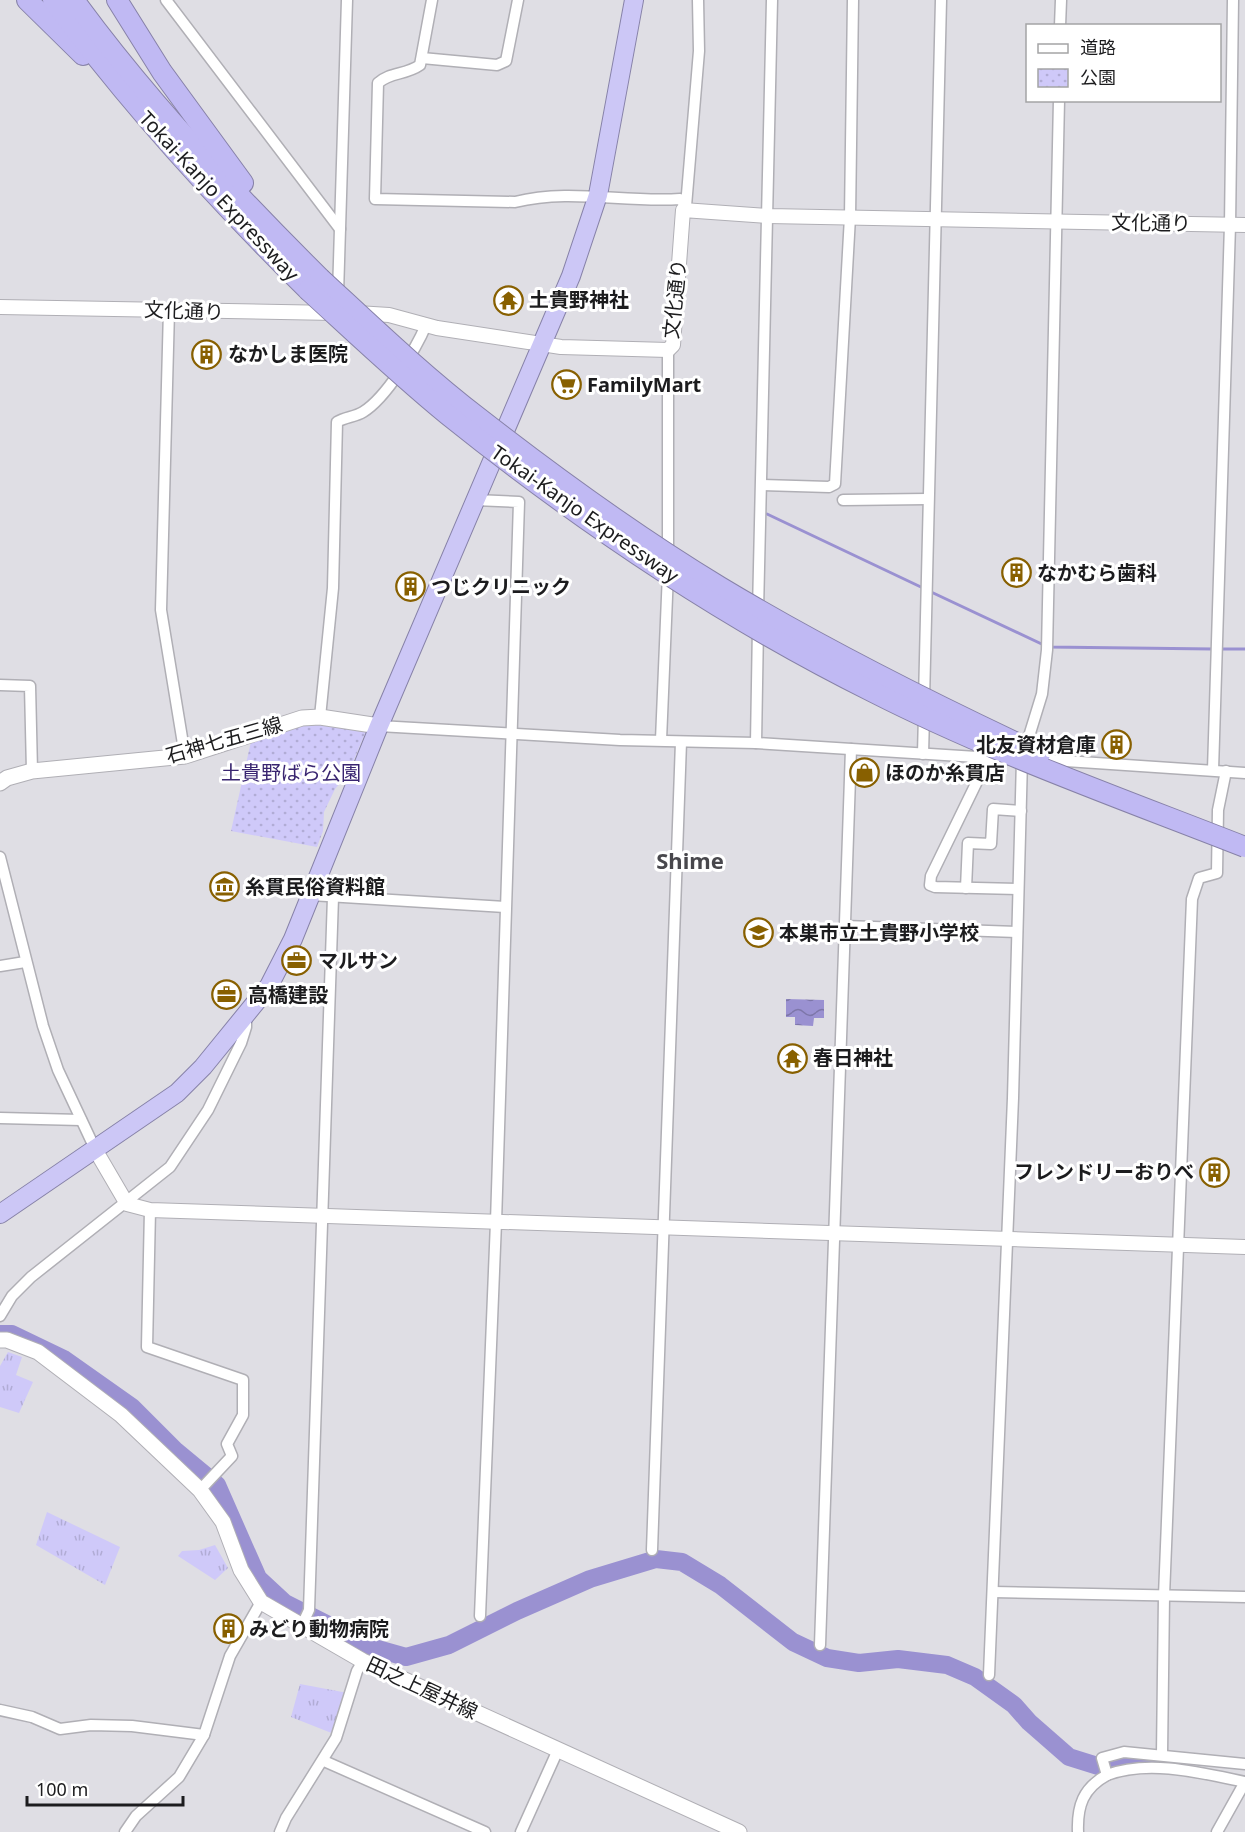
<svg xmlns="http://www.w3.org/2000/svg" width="1245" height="1832" font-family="'Noto Sans','Noto Sans JP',sans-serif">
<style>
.grass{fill:url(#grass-tufts)}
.park{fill:url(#park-dots)}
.water{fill:url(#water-waves)}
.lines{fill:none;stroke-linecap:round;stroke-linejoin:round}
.stream{stroke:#9a91d1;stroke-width:3}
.river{stroke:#9a91d1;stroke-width:18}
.minor-casing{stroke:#b0afb5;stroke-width:13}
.tertiary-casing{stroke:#b0afb5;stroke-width:16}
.secondary-casing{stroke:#b0afb5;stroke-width:17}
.trunk-casing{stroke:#8782a8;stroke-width:20}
.motorway-casing{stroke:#8782a8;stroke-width:22}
.minor{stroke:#fff;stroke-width:10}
.tertiary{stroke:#fff;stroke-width:14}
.secondary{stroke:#fff;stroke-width:15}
.trunk{stroke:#ccc7f6;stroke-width:18}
.motorway{stroke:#c0b9f3;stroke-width:20}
.motorway-bridge-casing{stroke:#8782a8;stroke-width:22;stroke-linecap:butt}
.motorway-bridge{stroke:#c0b9f3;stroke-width:20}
.labels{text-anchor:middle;stroke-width:6;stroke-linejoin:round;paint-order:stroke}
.street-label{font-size:20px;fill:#1c1c1e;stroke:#fff}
.poi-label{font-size:20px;font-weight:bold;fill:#1c1c1e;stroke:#fff;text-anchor:start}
.park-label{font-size:20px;fill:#392570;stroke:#fff}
.quarter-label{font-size:22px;font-weight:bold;fill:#48474c;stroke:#fff}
</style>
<defs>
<pattern id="grass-tufts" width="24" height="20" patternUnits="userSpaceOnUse" patternTransform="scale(1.5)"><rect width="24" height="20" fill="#cfc9f9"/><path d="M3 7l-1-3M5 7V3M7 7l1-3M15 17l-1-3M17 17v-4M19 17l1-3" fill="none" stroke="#b1acd5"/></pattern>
<pattern id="park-dots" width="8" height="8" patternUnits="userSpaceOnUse" patternTransform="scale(1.5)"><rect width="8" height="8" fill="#cfc9f9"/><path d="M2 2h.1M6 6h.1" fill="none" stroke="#b1acd5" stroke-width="1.8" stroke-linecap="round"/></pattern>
<pattern id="water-waves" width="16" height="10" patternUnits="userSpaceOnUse" patternTransform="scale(1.5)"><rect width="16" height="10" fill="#9a91d1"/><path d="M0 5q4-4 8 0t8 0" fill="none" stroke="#7d76a9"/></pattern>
</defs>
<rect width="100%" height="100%" fill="#dfdee4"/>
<g class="grass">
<polygon points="8,1352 22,1357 16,1375 33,1382 19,1413 0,1407 0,1366"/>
<polygon points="47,1512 120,1547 105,1585 36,1545"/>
<polygon points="215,1545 228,1568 215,1580 178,1556 182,1551 199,1550"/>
<polygon points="300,1684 348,1693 334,1734 291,1717"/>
</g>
<polygon class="park" points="300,722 366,731 348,774 335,789 324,812 323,831 317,847 231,831 252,737"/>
<polygon class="water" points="786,999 824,1000 824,1018 814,1018 813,1026 795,1025 795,1017 786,1017"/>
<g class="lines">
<g class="stream">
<polyline points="767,514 923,588"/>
<polyline points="929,591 1048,647 1213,649"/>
<polyline points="1219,649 1245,649"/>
</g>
<polyline class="river" points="0,1334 12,1334 64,1359 132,1407 176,1451 217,1485 258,1578 285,1603 374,1648 406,1657 449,1645 517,1611 590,1579 656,1559 682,1562 720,1585 793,1642 827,1658 859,1663 898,1659 947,1665 975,1677 1014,1705 1029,1722 1069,1757 1101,1767 1148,1759 1168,1761"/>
<defs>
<g id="minor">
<polyline points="166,0 340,229"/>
<path d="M 432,0 L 420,65 C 406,75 390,72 378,83 L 375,199 L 515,202 C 570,188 624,203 680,199 L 686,206 L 699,51 L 698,0"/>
<polyline points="1060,26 1061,0"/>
<polyline points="422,58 497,65 506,61 518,0"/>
<polyline points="338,294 347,0"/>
<polyline points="169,310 161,610 185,756"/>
<polyline points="668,350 668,557"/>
<polyline points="762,485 829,487 835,484 850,217 853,0"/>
<polyline points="475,500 519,502 496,1222 480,1616"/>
<polyline points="843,500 927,499"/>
<polyline points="758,611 772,0"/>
<polyline points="0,685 30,686 32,771"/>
<polyline points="924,700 941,0"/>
<path d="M 320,717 L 333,588 L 337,422 C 345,417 355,417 363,412 C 386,398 416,349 426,325"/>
<polyline points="379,726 620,740 756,743 1008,759"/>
<polyline points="661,740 668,573"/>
<polyline points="756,743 758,626"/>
<polyline points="923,754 924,715"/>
<polyline points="988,759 931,876 930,885 935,887 1018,889"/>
<polyline points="1036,759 1245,773"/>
<polyline points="1213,770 1230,225 1233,0"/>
<polyline points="0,857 43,1026 58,1070 96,1151"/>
<polyline points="966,888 968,843 991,844 993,809 1021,811"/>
<polyline points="311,895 505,907"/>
<polyline points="845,926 1017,932"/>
<polyline points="0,966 25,962"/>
<polyline points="0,1118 81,1120"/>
<polyline points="150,1210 147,1347 243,1380 243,1415 227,1444 232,1456 200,1490"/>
<polyline points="0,1316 12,1296 31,1277 170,1167 208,1110 241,1043 246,1027 246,1016"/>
<polyline points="652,1550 681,742"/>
<polyline points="993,1592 1245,1597"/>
<polyline points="302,1625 309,1610 333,897"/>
<polyline points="820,1645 851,749"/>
<polyline points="989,1675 1013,1098 1022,759 1042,694 1047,650 1059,100"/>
<polyline points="0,1710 32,1717 60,1729 91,1725 132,1726 204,1735"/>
<polyline points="1162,1754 1164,1596 1192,899 1199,878 1217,873 1218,810 1226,771"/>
<polyline points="324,1761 485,1832"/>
<path d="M 1107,1775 C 1149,1759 1202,1773 1245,1782"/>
<polyline points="125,1832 136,1816 179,1777 204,1735 230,1656 261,1602"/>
<polyline points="280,1832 286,1818 336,1738 357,1671 363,1661"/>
<polyline points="521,1832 557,1752"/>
<path d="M 1078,1832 C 1077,1806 1083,1788 1107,1775 L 1102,1758 L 1124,1752 L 1245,1764"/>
<polyline points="1217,1832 1245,1782"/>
</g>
<g id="tertiary">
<polyline points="0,307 335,313"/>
<polyline points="357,313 389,315 437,328 561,347 668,350 673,345 683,210 768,216 1245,225"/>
<polyline points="96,1151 127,1204 150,1210 1245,1247"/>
</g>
<g id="secondary">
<polyline points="0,783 7,778 32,771 185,756 302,718 320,717 379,726"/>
<polyline points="0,1340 7,1340 38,1352 121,1415 200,1490 223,1522 241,1570 261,1602 363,1661 739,1832"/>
</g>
<polyline id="trunk" points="0,1214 177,1093 203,1067 269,986 293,939 379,726 571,276 598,195 634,0"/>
<g id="motorway">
<polyline points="27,0 83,55"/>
<path d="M 53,0 C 130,105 216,199 308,290"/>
<path d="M 74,0 C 146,99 233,192 320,278"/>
<polyline points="117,0 162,72 243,183"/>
</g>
</defs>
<use href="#minor" class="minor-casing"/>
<use href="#tertiary" class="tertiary-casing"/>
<use href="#secondary" class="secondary-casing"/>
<use href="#trunk" class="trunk-casing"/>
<use href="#motorway" class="motorway-casing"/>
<use href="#minor" class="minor"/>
<use href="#tertiary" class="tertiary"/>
<use href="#secondary" class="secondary"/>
<use href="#trunk" class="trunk"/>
<use href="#motorway" class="motorway"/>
<defs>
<g id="motorway-bridge">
<path d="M 320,278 C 372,326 423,375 479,418 C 556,478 636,536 720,587 C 823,649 931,703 1040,754"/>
<path d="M 308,290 C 354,332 400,376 448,415 C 580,521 722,617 873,692 C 993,753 1120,798 1245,847"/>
</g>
</defs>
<use href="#motorway-bridge" class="motorway-bridge-casing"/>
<use href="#motorway-bridge" class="motorway-bridge"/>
</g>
<defs>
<symbol id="temple-ring" viewBox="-11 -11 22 22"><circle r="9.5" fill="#fff" stroke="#886000" stroke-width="1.5"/><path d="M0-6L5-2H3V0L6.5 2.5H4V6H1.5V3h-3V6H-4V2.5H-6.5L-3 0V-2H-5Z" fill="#886000"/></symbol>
<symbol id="building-ring" viewBox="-11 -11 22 22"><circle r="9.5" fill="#fff" stroke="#886000" stroke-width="1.5"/><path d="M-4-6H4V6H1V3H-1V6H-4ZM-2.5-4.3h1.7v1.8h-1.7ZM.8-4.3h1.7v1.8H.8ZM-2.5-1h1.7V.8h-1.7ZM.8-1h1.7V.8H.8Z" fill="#886000"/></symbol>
<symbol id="supermarket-ring" viewBox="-11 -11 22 22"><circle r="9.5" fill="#fff" stroke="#886000" stroke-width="1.5"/><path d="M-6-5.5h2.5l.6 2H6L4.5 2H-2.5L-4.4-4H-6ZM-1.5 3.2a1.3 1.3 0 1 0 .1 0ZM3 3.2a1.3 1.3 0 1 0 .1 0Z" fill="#886000"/></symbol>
<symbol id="shop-ring" viewBox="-11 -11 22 22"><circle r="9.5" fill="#fff" stroke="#886000" stroke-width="1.5"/><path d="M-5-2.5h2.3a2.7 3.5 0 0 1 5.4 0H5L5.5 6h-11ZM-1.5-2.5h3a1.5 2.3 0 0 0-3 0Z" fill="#886000"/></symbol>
<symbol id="museum-ring" viewBox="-11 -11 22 22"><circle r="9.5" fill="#fff" stroke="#886000" stroke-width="1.5"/><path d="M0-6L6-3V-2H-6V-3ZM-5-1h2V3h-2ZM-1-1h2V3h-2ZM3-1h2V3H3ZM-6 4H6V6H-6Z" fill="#886000"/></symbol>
<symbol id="school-ring" viewBox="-11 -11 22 22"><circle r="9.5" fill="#fff" stroke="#886000" stroke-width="1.5"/><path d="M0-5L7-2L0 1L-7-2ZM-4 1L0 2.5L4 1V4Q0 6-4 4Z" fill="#886000"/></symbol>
<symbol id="office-ring" viewBox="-11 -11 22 22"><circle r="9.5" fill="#fff" stroke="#886000" stroke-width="1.5"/><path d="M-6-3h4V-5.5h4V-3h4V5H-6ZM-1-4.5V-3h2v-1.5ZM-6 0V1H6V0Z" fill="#886000"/></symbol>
</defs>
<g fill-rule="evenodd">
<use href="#temple-ring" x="492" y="284" width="33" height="33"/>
<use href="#building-ring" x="190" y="338" width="33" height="33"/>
<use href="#supermarket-ring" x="550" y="368" width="33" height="33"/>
<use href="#building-ring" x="1000" y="556" width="33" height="33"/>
<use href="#building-ring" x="394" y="570" width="33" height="33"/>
<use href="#building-ring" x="1100" y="728" width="33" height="33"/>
<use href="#shop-ring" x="848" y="756" width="33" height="33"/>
<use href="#museum-ring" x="208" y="870" width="33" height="33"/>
<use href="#school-ring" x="742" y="916" width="33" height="33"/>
<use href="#office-ring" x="280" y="944" width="33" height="33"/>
<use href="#office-ring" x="210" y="978" width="33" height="33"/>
<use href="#temple-ring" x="776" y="1042" width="33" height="33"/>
<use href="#building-ring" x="1198" y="1156" width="33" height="33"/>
<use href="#building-ring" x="212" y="1612" width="33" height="33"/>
</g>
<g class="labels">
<g class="street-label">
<text transform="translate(219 196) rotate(47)" y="7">Tokai-Kanjo Expressway</text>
<text transform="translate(1151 223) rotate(1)" y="7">文化通り</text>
<text transform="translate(675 299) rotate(-84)" y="7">文化通り</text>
<text transform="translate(184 311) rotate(2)" y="7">文化通り</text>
<text transform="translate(585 514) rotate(35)" y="7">Tokai-Kanjo Expressway</text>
<text transform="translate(224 740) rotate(-16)" y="7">石神七五三線</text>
<text transform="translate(422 1688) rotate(25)" y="7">田之上屋井線</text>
</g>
<g class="poi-label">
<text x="529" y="307">土貴野神社</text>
<text x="228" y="361">なかしま医院</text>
<text x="587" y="392">FamilyMart</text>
<text x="1037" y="580">なかむら歯科</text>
<text x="431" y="594">つじクリニック</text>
<text x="1096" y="752" text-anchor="end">北友資材倉庫</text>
<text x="885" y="780">ほのか糸貫店</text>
<text x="245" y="894">糸貫民俗資料館</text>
<text x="779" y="940">本巣市立土貴野小学校</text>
<text x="318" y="968">マルサン</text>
<text x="248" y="1002">高橋建設</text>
<text x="813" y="1065">春日神社</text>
<text x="1194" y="1179" text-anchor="end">フレンドリーおりべ</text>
<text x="249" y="1636">みどり動物病院</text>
</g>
<g class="park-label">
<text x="291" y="780">土貴野ばら公園</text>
</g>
<g class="quarter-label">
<text x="690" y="869">Shime</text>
</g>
</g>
<rect x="1026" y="24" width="195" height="78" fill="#ffffff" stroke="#a4a4a5" stroke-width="1.5"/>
<rect x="1038" y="44" width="30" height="9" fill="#ffffff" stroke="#a4a4a5" stroke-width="1.5"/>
<text x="1080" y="54" font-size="18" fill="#1c1c1e">道路</text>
<rect x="1038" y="69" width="30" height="18" fill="url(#park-dots)" stroke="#a4a4a5" stroke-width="1.5"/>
<text x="1080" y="84" font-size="18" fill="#1c1c1e">公園</text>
<path d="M27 1796v9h156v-9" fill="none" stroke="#1c1c1e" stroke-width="3"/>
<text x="36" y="1796" font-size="18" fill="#1c1c1e" stroke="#ffffff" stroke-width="4.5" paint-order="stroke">100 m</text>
</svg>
